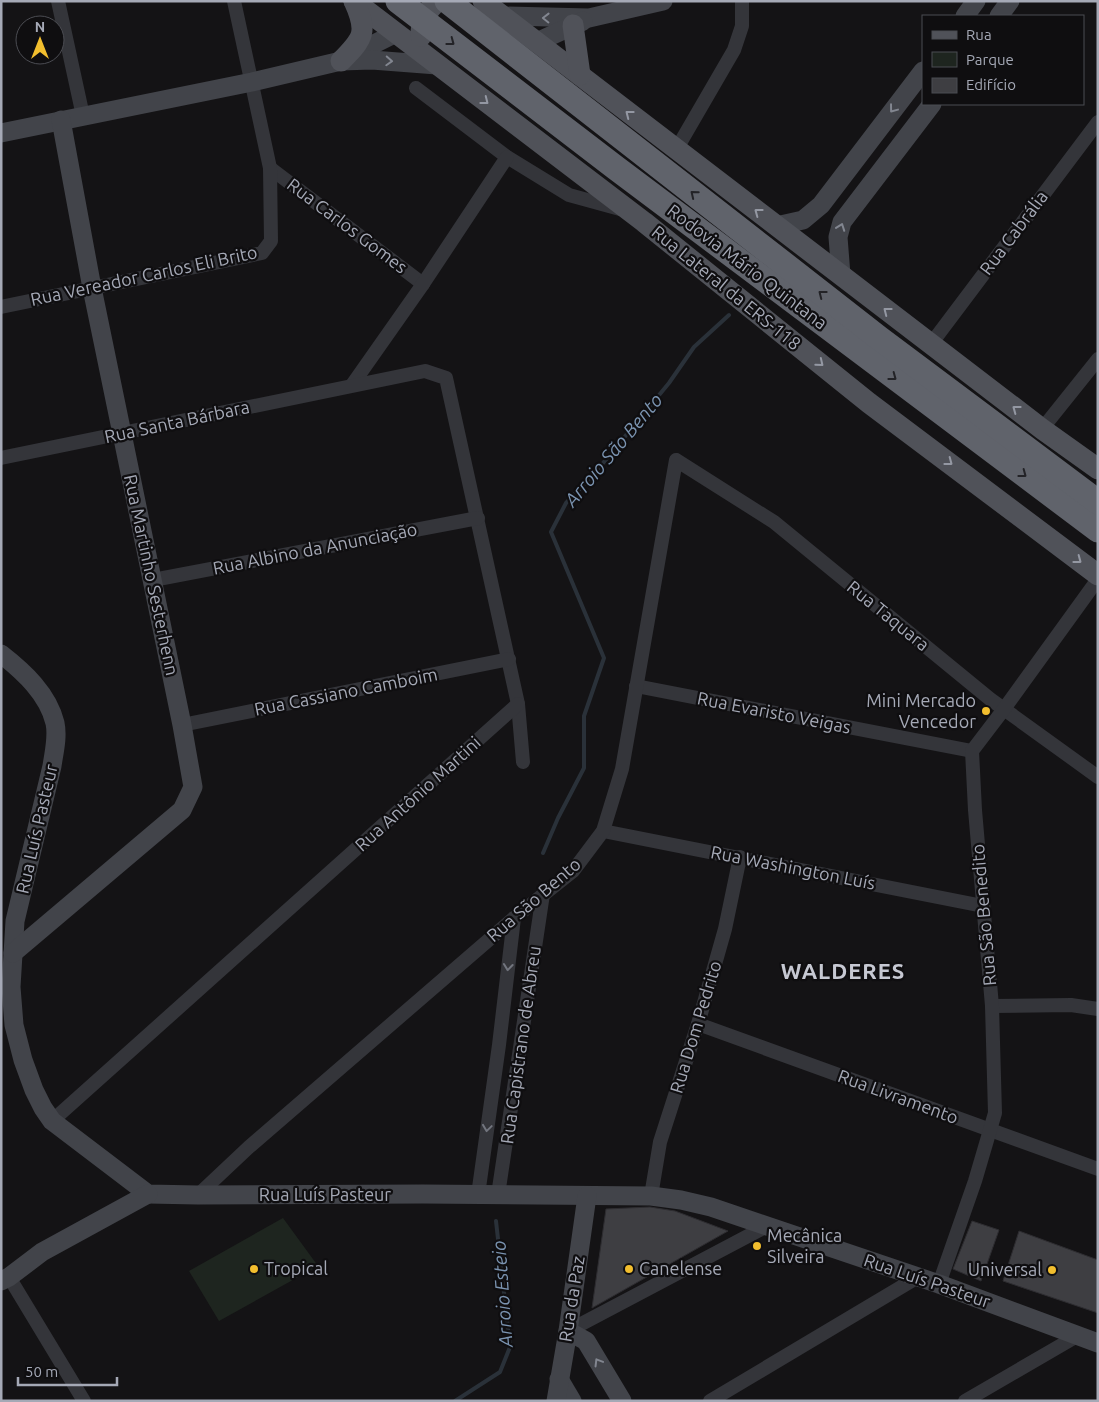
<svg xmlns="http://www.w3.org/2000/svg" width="1099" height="1402" font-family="Ubuntu,sans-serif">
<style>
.green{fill:#1e251f}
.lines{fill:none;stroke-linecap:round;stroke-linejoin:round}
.stream{stroke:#2a3139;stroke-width:4}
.building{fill:#3e3e42;stroke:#2e2d31}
.street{stroke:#34353a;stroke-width:14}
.secondary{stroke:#42444a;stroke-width:19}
.primary{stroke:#505259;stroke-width:21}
.highway{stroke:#60636b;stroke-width:25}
.oneway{stroke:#828690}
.oneway2{stroke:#232327}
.oneway3{stroke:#9498a3}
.oneway4{stroke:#72757e}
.poi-dot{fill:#f2be2e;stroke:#0f0e10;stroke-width:2}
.labels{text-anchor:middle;stroke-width:4.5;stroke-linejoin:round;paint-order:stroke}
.street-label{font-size:18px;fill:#a5a9b6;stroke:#0f0e10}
.poi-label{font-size:18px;fill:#a5a9b6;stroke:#0f0e10;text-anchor:start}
.water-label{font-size:19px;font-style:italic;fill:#7b94b1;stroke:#0f0e10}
.district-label{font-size:22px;font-weight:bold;letter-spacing:1px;fill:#c6c8d2;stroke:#0f0e10}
</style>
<rect width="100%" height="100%" fill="#141315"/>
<polygon class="green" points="283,1218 318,1266 219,1321 189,1271"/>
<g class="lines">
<g class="stream">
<polyline points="543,853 558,818 584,768 584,716 604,658 551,532 566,503 594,474 669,383 694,347 729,315"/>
<polyline points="455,1401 500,1372 510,1347 496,1221"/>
</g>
</g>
<g class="building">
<polygon points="650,1207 675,1211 728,1231 592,1308 606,1209"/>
<polygon points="972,1221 999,1230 981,1281 953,1269"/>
<polygon points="1019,1231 1098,1260 1098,1313 1003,1281"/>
</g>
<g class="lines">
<g class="street">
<polyline points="58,1 83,116"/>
<polyline points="416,88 507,157 569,195 620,209"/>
<polyline points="676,150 734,50 742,26 742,1"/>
<polyline points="270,168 423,284"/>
<polyline points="1,307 262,253 271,241 270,168 234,1"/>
<polyline points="931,344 1098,122"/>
<polyline points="352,385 423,284 507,157"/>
<polyline points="1042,429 1098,359"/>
<polyline points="1,458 425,371 446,378 518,704 523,762"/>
<polyline points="153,580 478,518"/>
<polyline points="636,686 972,751"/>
<polyline points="182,725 509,659"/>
<polyline points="603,831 983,906"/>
<polyline points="992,1006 1071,1005 1098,1009"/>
<polyline points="698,1024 1098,1169"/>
<polyline points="52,1121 518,704"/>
<polyline points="198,1195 249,1147 514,918 573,871 603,831 622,769 676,460 774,522 990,699 1098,777"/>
<polyline points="478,1195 499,1045 514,918"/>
<polyline points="498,1195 543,894"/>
<polyline points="651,1196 660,1142 698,1024 725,929 740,857"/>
<polyline points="9,1277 84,1401"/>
<polyline points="939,1284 975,1181 995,1113 992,1006 975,810 972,751 1004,709 1098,579"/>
<polyline points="568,1331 767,1226"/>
<polyline points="710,1401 918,1277"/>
<polyline points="965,1401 1077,1336"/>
</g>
<g class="secondary">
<polyline points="503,16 589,18 663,1"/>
<polyline points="965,16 976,1"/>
<polyline points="999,16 1010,1"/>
<polyline points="537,42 583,21"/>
<polyline points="346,58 396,33"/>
<polyline points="1,133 252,82 341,61 372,60 437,65"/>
<polyline points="776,226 803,220 821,205 923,71"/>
<polyline points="841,275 838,237 842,222 932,104"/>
<path d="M 1,654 C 24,672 48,694 55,723 C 58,737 54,752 52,766 L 15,921 L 11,987 L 14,1025 L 23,1060 L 34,1090 L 43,1108 L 52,1121 L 148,1194 L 198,1195 L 423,1194 L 651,1196 L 681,1200 L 711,1207 L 767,1226 L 939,1284 L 1098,1343"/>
<polyline points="13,953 182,810 193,787 182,725 92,288 61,120"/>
<polyline points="1,1281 9,1277 42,1252 148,1194"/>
<polyline points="568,1331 586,1341 622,1401"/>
<polyline points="559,1379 572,1401"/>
<polyline points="556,1401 568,1331 587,1196"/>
</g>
<g class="primary">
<polyline points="354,1 644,222 869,403 1098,575"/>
<polyline points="483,1 1042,429 1098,469"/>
<polyline points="573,25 580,75"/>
<path d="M 421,36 C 420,22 427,11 437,1"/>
<path d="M 341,61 C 364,38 368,32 354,1"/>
</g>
<g class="highway">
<polyline points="398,1 616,168 1098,530"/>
<polyline points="447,1 879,338 1098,502"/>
</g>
</g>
<defs><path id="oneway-chevron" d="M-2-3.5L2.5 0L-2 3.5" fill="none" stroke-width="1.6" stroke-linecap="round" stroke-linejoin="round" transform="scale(1.25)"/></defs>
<g class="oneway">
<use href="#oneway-chevron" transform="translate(546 18) rotate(-179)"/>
<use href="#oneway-chevron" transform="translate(389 61) rotate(3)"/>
<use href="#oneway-chevron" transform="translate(893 109) rotate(127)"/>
<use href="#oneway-chevron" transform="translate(841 227) rotate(-70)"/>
<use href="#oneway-chevron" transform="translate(598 1362) rotate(-121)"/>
</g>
<g class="oneway2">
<use href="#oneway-chevron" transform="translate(451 42) rotate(37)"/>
<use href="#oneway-chevron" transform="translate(694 194) rotate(-141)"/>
<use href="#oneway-chevron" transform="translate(822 294) rotate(-142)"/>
<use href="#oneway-chevron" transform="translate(893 377) rotate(37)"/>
<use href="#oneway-chevron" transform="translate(1023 474) rotate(37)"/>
</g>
<g class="oneway3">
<use href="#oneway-chevron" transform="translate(485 101) rotate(38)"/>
<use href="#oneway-chevron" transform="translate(629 114) rotate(-142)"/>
<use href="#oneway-chevron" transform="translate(758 212) rotate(-143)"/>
<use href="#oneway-chevron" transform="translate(887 311) rotate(-142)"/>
<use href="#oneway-chevron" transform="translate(820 363) rotate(39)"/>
<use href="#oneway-chevron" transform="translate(1016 409) rotate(-143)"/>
<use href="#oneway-chevron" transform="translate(949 462) rotate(37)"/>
<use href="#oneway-chevron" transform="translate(1078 560) rotate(37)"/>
</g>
<g class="oneway4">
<use href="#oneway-chevron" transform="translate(508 967) rotate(96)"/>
<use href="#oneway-chevron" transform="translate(487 1128) rotate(98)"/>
</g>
<g class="poi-dot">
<circle cx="986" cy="711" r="5"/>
<circle cx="757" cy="1246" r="5"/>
<circle cx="254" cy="1269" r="5"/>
<circle cx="629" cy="1269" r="5"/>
<circle cx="1052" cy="1270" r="5"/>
</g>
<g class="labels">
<g class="street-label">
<text transform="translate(347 226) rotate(37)" y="6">Rua Carlos Gomes</text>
<text transform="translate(1014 233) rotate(-53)" y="6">Rua Cabrália</text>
<text transform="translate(747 267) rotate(37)" y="6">Rodovia Mário Quintana</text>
<text transform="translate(144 276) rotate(-12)" y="6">Rua Vereador Carlos Eli Brito</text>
<text transform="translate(726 288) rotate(39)" y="6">Rua Lateral da ERS-118</text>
<text transform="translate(177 422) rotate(-12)" y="6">Rua Santa Bárbara</text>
<text transform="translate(315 549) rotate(-11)" y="6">Rua Albino da Anunciação</text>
<text transform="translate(151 575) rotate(78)" y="6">Rua Martinho Sesterhenn</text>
<text transform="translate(888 616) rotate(39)" y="6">Rua Taquara</text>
<text transform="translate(346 692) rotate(-11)" y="6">Rua Cassiano Camboim</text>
<text transform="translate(774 713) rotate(11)" y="6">Rua Evaristo Veigas</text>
<text transform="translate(418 794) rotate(-42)" y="6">Rua Antônio Martini</text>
<text transform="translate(37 829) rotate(-77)" y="6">Rua Luís Pasteur</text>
<text transform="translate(793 868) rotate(11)" y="6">Rua Washington Luís</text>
<text transform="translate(534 900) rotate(-41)" y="6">Rua São Bento</text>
<text transform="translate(984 915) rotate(-95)" y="6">Rua São Benedito</text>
<text transform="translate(696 1027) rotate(-73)" y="6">Rua Dom Pedrito</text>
<text transform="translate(521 1045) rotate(-82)" y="6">Rua Capistrano de Abreu</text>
<text transform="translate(898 1097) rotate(20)" y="6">Rua Livramento</text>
<text x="325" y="1201">Rua Luís Pasteur</text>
<text transform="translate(927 1281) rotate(19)" y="6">Rua Luís Pasteur</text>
<text transform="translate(572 1299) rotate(-81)" y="6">Rua da Paz</text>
</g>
<g class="poi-label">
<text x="976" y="707" text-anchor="end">Mini Mercado<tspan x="976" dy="21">Vencedor</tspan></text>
<text x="767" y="1242">Mecânica<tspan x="767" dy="21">Silveira</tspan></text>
<text x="264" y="1275">Tropical</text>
<text x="639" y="1275">Canelense</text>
<text x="1042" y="1276" text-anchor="end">Universal</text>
</g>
<g class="water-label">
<text transform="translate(613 450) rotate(-50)" y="7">Arroio São Bento</text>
<text transform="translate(502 1294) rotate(-94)" y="7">Arroio Esteio</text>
</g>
<g class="district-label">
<text x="843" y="979">WALDERES</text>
</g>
</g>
<rect width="1099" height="1402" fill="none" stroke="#a5a9b6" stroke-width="5"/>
<rect x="922" y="15" width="162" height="90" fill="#0f0e10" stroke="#4b4c52"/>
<rect x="932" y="31" width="25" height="8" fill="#505259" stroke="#4b4c52"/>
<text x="966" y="40" font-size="15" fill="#a5a9b6">Rua</text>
<rect x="932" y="52" width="25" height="15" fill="#1e251f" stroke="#4b4c52"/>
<text x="966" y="65" font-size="15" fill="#a5a9b6">Parque</text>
<rect x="932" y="78" width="25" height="15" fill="#3e3e42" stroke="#4b4c52"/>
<text x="966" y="90" font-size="15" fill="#a5a9b6">Edifício</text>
<g transform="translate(40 40)"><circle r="24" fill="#0f0e10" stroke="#4b4c52"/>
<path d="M0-4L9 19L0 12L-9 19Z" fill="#f2be2e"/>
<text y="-8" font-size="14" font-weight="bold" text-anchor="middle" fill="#a5a9b6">N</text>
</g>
<path d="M18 1377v8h99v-8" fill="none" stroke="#a5a9b6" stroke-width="2.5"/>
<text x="25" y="1377" font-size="15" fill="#a5a9b6" stroke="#0f0e10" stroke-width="4" paint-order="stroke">50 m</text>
</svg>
